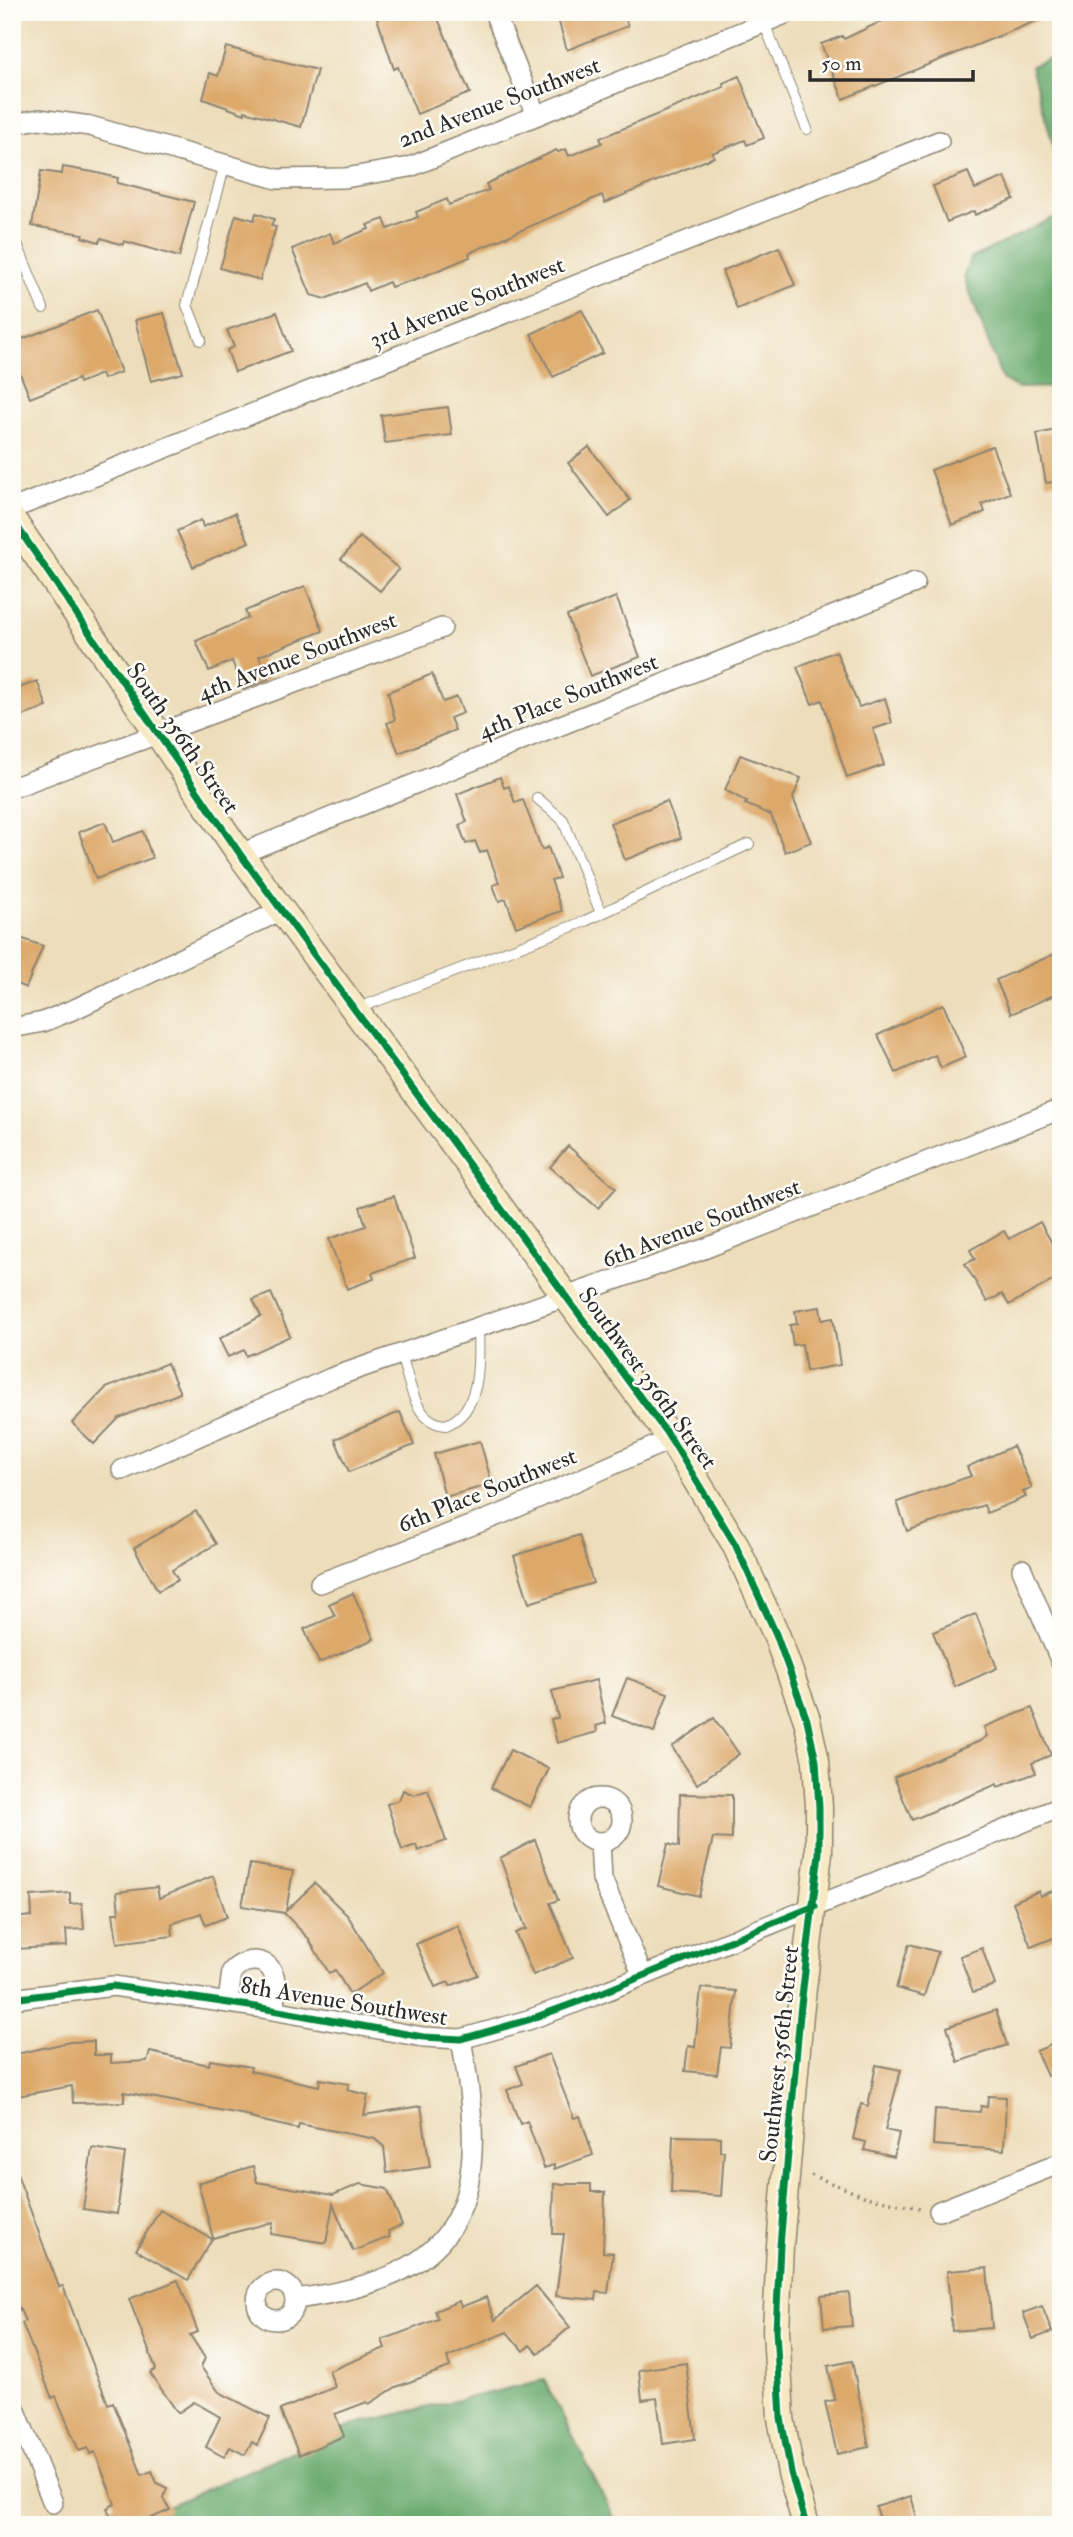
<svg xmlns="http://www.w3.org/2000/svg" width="1073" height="2537" font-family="'IM FELL Double Pica',serif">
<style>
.forest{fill:#6cac6f;stroke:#4c6c4d;stroke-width:2}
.building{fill:#dda96a}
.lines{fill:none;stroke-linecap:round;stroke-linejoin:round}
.lane-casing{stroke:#8c8472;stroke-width:12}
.street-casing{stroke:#8c8472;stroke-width:22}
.secondary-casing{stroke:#8c8472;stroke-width:29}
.path{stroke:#8c8472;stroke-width:3.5;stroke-dasharray:2 5;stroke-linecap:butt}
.lane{stroke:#fff;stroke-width:10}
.street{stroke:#fff;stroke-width:19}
.secondary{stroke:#f7e9c3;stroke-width:26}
.cycleway-casing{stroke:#fdfcf7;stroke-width:11}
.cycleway{stroke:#00873e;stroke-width:7}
.labels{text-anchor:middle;stroke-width:5;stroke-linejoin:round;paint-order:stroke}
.street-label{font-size:24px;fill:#2b2b2b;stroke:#fdfcf7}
</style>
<rect width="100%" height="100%" fill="#fdfcf7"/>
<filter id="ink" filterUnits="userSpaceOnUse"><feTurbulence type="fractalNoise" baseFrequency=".0143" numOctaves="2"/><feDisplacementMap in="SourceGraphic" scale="14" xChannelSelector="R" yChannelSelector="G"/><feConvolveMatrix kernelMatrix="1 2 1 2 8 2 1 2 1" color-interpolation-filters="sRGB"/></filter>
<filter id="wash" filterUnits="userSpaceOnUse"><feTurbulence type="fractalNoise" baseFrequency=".00686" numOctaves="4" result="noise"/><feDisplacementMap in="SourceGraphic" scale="28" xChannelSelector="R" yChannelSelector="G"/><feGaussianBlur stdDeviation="1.57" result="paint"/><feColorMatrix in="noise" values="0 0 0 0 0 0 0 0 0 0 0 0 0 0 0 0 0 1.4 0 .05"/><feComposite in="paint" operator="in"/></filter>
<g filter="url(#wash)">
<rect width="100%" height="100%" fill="#edddba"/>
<g class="forest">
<polygon points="1061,54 1061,173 1031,66"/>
<polygon points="1061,214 1061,387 1018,388 1002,379 964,277 970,259"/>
<polygon points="544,2380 618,2525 124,2525 356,2424"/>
</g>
<g id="blocks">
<g class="building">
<polygon points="375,12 435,12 470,93 417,114 398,67 394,69"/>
<polygon points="556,12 623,12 628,26 567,50"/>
<polygon points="901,12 1056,12 1056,13 843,99 821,44 842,36 844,39"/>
<polygon points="226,47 317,70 301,127 245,111 245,114 203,99 210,73 218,76"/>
<polygon points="739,76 764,138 747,145 745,140 712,153 714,157 605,203 602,195 469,253 470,257 422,277 391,287 389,282 368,291 365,283 325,299 311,295 292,249 330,233 334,243 369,229 367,225 384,219 388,229 418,217 416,212 447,199 449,205 489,190 486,184 556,150 558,152 566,149 569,156 602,143 600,138 724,87 723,83"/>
<polygon points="63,167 93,172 118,178 117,183 194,202 179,257 124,241 123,245 101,238 99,242 82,237 83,234 32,226 41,171 62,174"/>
<polygon points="968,172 975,189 1005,177 1014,199 975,215 974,211 947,222 933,186"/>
<polygon points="256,213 274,219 271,226 276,227 260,280 220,268 236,215 254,220"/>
<polygon points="779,247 795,285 737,309 722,271"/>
<polygon points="97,310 121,372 103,379 101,374 79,383 78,379 30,398 12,354 12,343"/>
<polygon points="582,310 603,353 553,377 531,334"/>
<polygon points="277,312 291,351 235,372 227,350 234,347 227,330"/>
<polygon points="164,313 183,373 151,381 135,320"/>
<polygon points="448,407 452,435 385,443 381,415"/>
<polygon points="1061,429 1061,481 1046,483 1037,434"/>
<polygon points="992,446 1010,493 982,504 985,512 952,525 931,470"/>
<polygon points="589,447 630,500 609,517 568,463"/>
<polygon points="235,513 249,542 193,567 177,531 201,520 203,527"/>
<polygon points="360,537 399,569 380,591 341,559"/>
<polygon points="305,586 323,631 259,656 269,679 243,689 232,661 209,671 196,641 248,618 245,611"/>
<polygon points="616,597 640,657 590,676 567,616"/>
<polygon points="836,651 859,707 885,698 892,723 873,729 884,765 847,778 822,700 812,704 797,667"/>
<polygon points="432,674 443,702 457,697 463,713 450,718 455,730 399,753 387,723 395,720 388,692"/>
<polygon points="37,681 47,707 12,720 12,691"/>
<polygon points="740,755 801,778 793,798 811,842 785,852 771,815 745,804 747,802 725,790"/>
<polygon points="500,777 504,788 509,786 515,803 523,800 542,850 548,847 559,878 551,880 562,911 516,927 506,899 499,901 493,885 499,883 487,850 480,853 475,841 466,844 459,825 467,822 457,794"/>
<polygon points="667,801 681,838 625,860 610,823"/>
<polygon points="105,822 113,842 143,831 152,858 96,879 79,832"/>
<polygon points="12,935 43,946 26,988 12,982"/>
<polygon points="1061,951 1061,992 1011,1014 996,980"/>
<polygon points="943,1004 966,1057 941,1068 935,1055 896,1073 878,1035"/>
<polygon points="568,1146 616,1188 598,1208 550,1167"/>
<polygon points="394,1196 415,1258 372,1273 374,1279 347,1289 329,1239 366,1226 360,1207"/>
<polygon points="1040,1222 1061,1259 1061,1276 1009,1305 1002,1294 987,1302 965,1264 975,1259 970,1250 1004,1231 1009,1239"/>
<polygon points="271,1293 290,1336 246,1356 244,1350 228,1357 219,1339 261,1316 253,1300"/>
<polygon points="820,1307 822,1320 833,1318 840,1365 806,1371 802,1344 793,1345 790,1325 797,1324 795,1311"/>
<polygon points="167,1363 180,1393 119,1418 94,1444 72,1423 106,1388"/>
<polygon points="400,1412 414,1445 349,1472 335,1439"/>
<polygon points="480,1441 492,1484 445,1497 434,1454"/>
<polygon points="1013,1446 1032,1488 1023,1492 1026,1497 987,1513 984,1505 907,1531 897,1502 971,1476 967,1467"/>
<polygon points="196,1511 216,1544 172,1570 178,1580 158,1591 134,1548"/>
<polygon points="579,1535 593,1583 529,1603 514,1556"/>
<polygon points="353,1593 374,1639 319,1663 304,1629 335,1616 329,1604"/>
<polygon points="976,1614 997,1668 955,1687 933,1632"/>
<polygon points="627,1678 668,1693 654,1732 612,1716"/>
<polygon points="596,1680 606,1723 596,1726 597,1732 557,1743 551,1719 558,1718 552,1691"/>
<polygon points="1032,1708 1051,1755 1032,1763 1036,1773 998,1787 997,1784 912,1820 894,1777 980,1741 987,1736 984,1727"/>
<polygon points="714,1718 739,1754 697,1784 672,1747"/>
<polygon points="510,1750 549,1769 530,1807 491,1788"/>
<polygon points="403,1790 414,1795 428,1790 446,1841 418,1851 416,1845 402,1850 387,1804 399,1800"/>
<polygon points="680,1794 732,1795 732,1839 713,1838 699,1896 658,1886 668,1844 679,1847"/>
<polygon points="535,1840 558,1900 550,1903 573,1958 533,1975 515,1933 526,1929 500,1858"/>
<polygon points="250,1864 293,1871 286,1911 315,1883 348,1916 383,1973 350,1994 335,1970 329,1973 308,1938 284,1913 242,1906"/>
<polygon points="213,1876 227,1917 206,1925 201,1913 172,1924 173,1936 117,1943 113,1913 119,1913 117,1892 157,1887 159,1898"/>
<polygon points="1039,1891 1040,1896 1052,1891 1061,1910 1061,1935 1031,1947 1013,1902"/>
<polygon points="70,1893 70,1904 82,1903 84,1929 66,1930 67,1946 15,1949 13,1918 32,1916 31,1896"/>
<polygon points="458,1926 478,1975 450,1986 449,1982 435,1987 416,1944"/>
<polygon points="909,1944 938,1952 924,1996 896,1988"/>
<polygon points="982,1948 995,1985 973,1992 960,1956"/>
<polygon points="701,1988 736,1991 730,2048 721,2047 717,2074 685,2071 688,2046 695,2047"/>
<polygon points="996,2010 1007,2045 958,2062 947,2027"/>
<polygon points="94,2041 94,2055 111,2055 111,2063 147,2061 150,2052 209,2065 210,2060 251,2067 250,2071 319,2086 320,2079 349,2084 347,2090 368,2095 364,2115 421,2106 430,2167 387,2173 384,2147 375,2139 299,2124 298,2129 250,2118 251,2116 124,2092 124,2102 73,2103 72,2086 12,2097 12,2055 70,2042"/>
<polygon points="1061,2041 1061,2070 1047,2076 1036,2051"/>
<polygon points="549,2054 574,2118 580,2116 593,2155 554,2169 554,2165 544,2168 527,2121 520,2124 507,2090 523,2084 516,2066"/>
<polygon points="876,2065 901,2070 885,2130 899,2133 894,2157 864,2150 866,2142 853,2139 861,2104 868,2106"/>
<polygon points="988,2096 1006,2097 1004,2150 933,2145 935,2109 980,2112 981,2106 987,2107"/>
<polygon points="673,2136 720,2137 720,2151 724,2151 721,2196 671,2193"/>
<polygon points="92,2148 125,2153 117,2214 83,2209"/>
<polygon points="14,2166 59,2287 63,2286 108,2404 113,2402 142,2475 152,2471 157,2483 167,2488 164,2498 170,2510 135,2525 114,2525 107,2508 115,2504 95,2452 90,2454 88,2448 79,2451 56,2396 52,2398 22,2323 25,2321 12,2292"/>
<polygon points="253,2166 257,2182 333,2195 360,2184 387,2189 402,2225 388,2231 390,2237 353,2251 333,2204 326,2243 271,2234 273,2222 213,2238 198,2183"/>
<polygon points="554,2184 591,2184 591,2192 605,2192 603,2252 613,2253 608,2293 597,2292 596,2300 556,2296 564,2234 553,2234"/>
<polygon points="160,2210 212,2239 188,2280 136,2250"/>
<polygon points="987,2268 992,2328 952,2331 947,2271"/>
<polygon points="178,2280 198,2332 190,2335 205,2358 201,2367 219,2392 270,2418 257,2445 252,2442 245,2455 230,2447 224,2457 206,2447 220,2417 194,2402 178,2413 150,2373 156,2369 129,2299"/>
<polygon points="536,2286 570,2327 538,2354 530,2345 523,2351 507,2332 447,2357 450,2367 396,2387 369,2404 367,2402 335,2414 344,2436 299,2455 280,2410 335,2387 329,2371 385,2348 382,2340 438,2319 435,2311 459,2301 461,2307 486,2297 495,2320"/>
<polygon points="849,2293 852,2326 824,2328 821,2296"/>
<polygon points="1042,2306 1052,2332 1033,2339 1023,2313"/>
<polygon points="852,2361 869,2447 837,2454 825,2402 835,2400 828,2366"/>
<polygon points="686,2363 695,2439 663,2444 657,2398 642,2400 639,2370"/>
<polygon points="911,2496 919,2525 882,2525 876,2507"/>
</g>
</g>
</g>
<g filter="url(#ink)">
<use href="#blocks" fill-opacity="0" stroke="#8c8472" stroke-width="2"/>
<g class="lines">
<defs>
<g id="lane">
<polyline points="764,23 807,129"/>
<polyline points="12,232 43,308"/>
<polyline points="201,340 187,305 225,164"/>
<polyline points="537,798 563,820 601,913"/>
<polyline points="356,1009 583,922 749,844"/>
<path d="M 401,1355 C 410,1380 413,1423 446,1425 C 482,1411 479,1360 478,1329"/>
</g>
<g id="street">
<polyline points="494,12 536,115"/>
<polyline points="12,124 39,119 90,126 277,179 345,178 410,167 790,12"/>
<polyline points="12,509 939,141"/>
<polyline points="12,788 442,628"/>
<polyline points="240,854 915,583"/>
<polyline points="12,1028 43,1022 77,1008 282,910"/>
<polyline points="122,1470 331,1378 701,1250 1061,1109"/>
<polyline points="1022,1569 1061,1662"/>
<polyline points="320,1583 504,1513 671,1439"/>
<circle cx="600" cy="1820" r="22"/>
<polyline points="600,1842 602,1879 642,1974"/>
<polyline points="12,1999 113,1986 256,2007 423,2037 461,2039 528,2020 591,1997 1061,1807"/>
<path d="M 228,2003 L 232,1971 C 246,1956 273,1957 275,1981 C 276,1990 274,2001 274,2010"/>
<polyline points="939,2211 1061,2163"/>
<circle cx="276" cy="2301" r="19"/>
<path d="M 295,2299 C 473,2277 490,2197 461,2039"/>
<polyline points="12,2401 53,2503"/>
</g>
<polyline id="secondary" points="12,519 240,854 671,1439 735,1544 776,1634 807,1720 816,1761 819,1807 819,1853 800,2014 780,2246 776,2330 781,2418 791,2473 806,2525"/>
</defs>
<use href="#lane" class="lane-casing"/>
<use href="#street" class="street-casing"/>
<use href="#secondary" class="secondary-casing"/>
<polyline class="path" points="811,2175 866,2197 920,2208"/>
<use href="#lane" class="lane"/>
<use href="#street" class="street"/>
<use href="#secondary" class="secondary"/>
<defs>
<g id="cycleway">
<polyline points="12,519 240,854 671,1439 735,1544 776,1634 807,1720 816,1761 819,1807 819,1853 800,2014 780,2246 776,2330 781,2418 791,2473 806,2525"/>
<polyline points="12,1999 113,1986 256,2007 423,2037 461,2039 528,2020 591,1997 815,1906"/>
</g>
</defs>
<use href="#cycleway" class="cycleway-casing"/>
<use href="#cycleway" class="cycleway"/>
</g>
</g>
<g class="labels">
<g class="street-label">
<text transform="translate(499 102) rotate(-21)" y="8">2nd Avenue Southwest</text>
<text transform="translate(467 302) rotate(-22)" y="8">3rd Avenue Southwest</text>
<text transform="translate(297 656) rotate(-21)" y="8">4th Avenue Southwest</text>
<text transform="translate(568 696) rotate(-22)" y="8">4th Place Southwest</text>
<text transform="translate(183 738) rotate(55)" y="8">South 356th Street</text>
<text transform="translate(701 1223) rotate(-21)" y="8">6th Avenue Southwest</text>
<text transform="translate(648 1378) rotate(54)" y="8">Southwest 356th Street</text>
<text transform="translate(487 1490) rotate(-22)" y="8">6th Place Southwest</text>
<text transform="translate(344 2001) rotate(9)" y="8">8th Avenue Southwest</text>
<text transform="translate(779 2054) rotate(-84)" y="8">Southwest 356th Street</text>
</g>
</g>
<rect width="1073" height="2537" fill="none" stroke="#fdfcf7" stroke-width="42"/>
<path d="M810 70v10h163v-10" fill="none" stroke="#2b2b2b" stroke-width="3.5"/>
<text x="821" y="70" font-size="21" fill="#2b2b2b" stroke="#fdfcf7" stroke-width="5" paint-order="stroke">50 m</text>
</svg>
